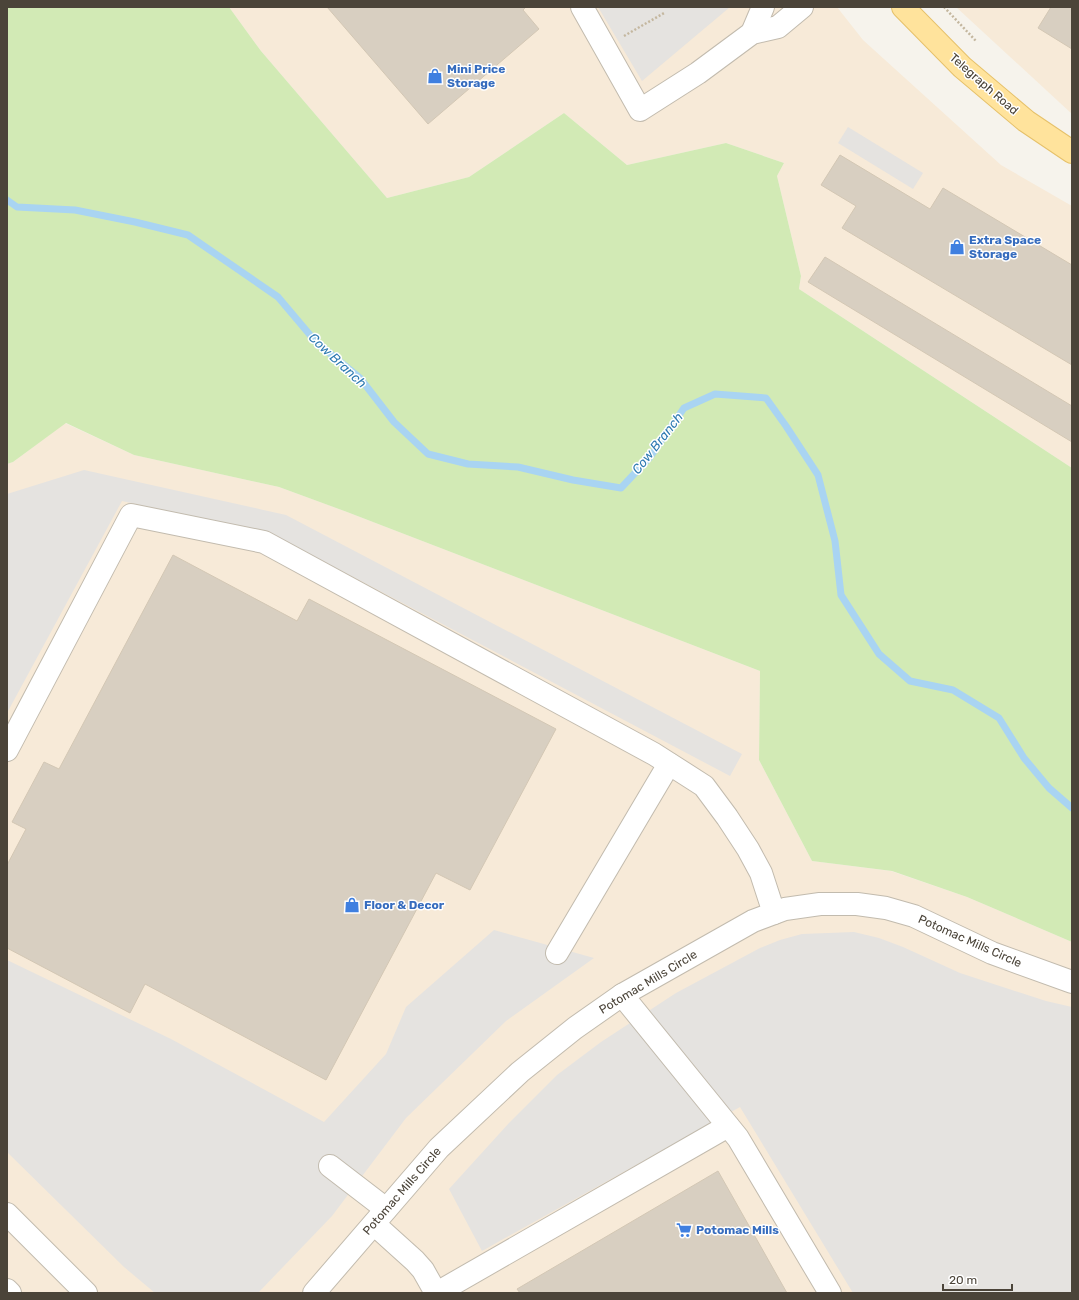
<svg xmlns="http://www.w3.org/2000/svg" width="1079" height="1300" font-family="Rubik,sans-serif">
<style>
.commercial{fill:#f7ead8}
.green{fill:#d2eab5}
.parking{fill:#e5e3e0}
.lines{fill:none;stroke-linecap:round;stroke-linejoin:round}
.stream{stroke:#a9d4f2;stroke-width:7}
.building{fill:#d8cfc1;stroke:#d3c7b4}
.minor-casing{stroke:#c2bbae;stroke-width:24}
.major-casing{stroke:#e6c16a;stroke-width:24}
.path{stroke:#c4b79f;stroke-width:2.5;stroke-dasharray:2 2;stroke-linecap:butt}
.minor{stroke:#fff;stroke-width:22}
.major{stroke:#ffe39c;stroke-width:22}
.labels{text-anchor:middle;stroke-width:3;stroke-linejoin:round;paint-order:stroke}
.shop-label{font-size:12px;font-weight:bold;fill:#366cbe;stroke:#fff;text-anchor:start}
.street-label{font-size:12px;fill:#4b4439;stroke:#fff}
.water-label{font-size:13px;font-style:italic;fill:#2e7ab2;stroke:#fff}
</style>
<rect width="100%" height="100%" fill="#f6f3ec"/>
<g class="commercial">
<polygon points="229,7 837,7 863,40 1001,165 1072,206 1072,468 799,289 801,276 777,176 784,163 726,143 627,165 564,113 469,177 387,198 261,51"/>
<polygon points="956,7 1072,7 1072,114"/>
<polygon points="65,423 134,455 279,487 347,512 760,671 759,760 812,861 891,871 967,897 1072,942 1072,1293 7,1293 7,464 13,462"/>
</g>
<polygon class="green" points="7,7 229,7 261,51 387,198 469,177 564,113 627,165 726,143 784,163 777,176 801,276 799,289 1072,468 1072,942 967,897 892,871 812,861 759,760 760,671 347,512 279,487 134,455 66,423 13,462 7,464"/>
<g class="parking">
<polygon points="598,7 730,7 642,81"/>
<polygon points="848,127 923,173 913,189 838,143"/>
<polygon points="84,470 286,515 742,754 730,776 270,533 122,501 7,713 7,494"/>
<polygon points="494,930 594,958 506,1021 406,1118 332,1216 258,1293 155,1293 124,1267 7,1152 7,960 171,1039 324,1122 386,1054 406,1007"/>
<polygon points="854,932 879,938 903,947 960,973 1046,1001 1072,1007 1072,1293 853,1293 740,1107 482,1251 449,1189 509,1123 557,1075 601,1042 676,993 760,948 780,940 802,934"/>
</g>
<g class="lines">
<polyline class="stream" points="7,200 17,207 75,210 135,222 188,235 278,297 316,342 360,378 394,422 428,454 468,464 518,467 573,480 621,488 650,457 684,408 715,394 766,398 786,426 818,475 835,541 841,595 879,654 910,681 953,690 999,718 1024,758 1049,788 1072,808"/>
</g>
<g class="building">
<polygon points="327,7 526,7 523,10 539,29 428,124"/>
<polygon points="1051,7 1072,7 1072,49 1038,28"/>
<polygon points="840,155 930,209 943,188 1072,265 1072,365 842,228 856,206 821,185"/>
<polygon points="825,257 1072,406 1072,442 808,282"/>
<polygon points="173,555 297,621 309,599 556,729 470,890 436,873 326,1080 145,984 130,1013 7,948 7,865 26,829 12,822 44,762 59,769"/>
<polygon points="718,1171 787,1293 520,1293 517,1289"/>
</g>
<g class="lines">
<defs>
<g id="minor">
<polyline points="582,7 640,110 698,73 752,33 778,27 802,7"/>
<polyline points="752,33 763,7"/>
<polyline points="7,750 131,515 264,542 654,754 704,786 727,817 748,849 761,873 774,913"/>
<polyline points="557,953 669,764"/>
<polyline points="622,995 738,1138 830,1293"/>
<polyline points="330,1166 386,1209"/>
<polyline points="7,1214 86,1293"/>
<polyline points="374,1224 415,1261 423,1270 436,1293"/>
<polyline points="7,1290 10,1293"/>
<polyline points="314,1293 439,1148 520,1072 575,1028 622,995 753,921 785,909 820,904 857,904 886,908 914,916 992,953 1072,982"/>
<polyline points="437,1293 728,1126"/>
</g>
<polyline id="major" points="903,7 962,67 1026,121 1072,152"/>
</defs>
<use href="#minor" class="minor-casing"/>
<use href="#major" class="major-casing"/>
<g class="path">
<polyline points="944,7 976,41"/>
<polyline points="624,36 664,13"/>
</g>
<use href="#minor" class="minor"/>
<use href="#major" class="major"/>
</g>
<defs>
<symbol id="shop-bare" viewBox="-9 -9 18 18"><path d="M-5-2.5h2.3a2.7 3.5 0 0 1 5.4 0H5L5.5 6h-11ZM-1.5-2.5h3a1.5 2.3 0 0 0-3 0Z" fill="#3f7fe0" stroke="#fff" stroke-width="2.5" paint-order="stroke"/></symbol>
<symbol id="supermarket-bare" viewBox="-9 -9 18 18"><path d="M-6-5.5h2.5l.6 2H6L4.5 2H-2.5L-4.4-4H-6ZM-1.5 3.2a1.3 1.3 0 1 0 .1 0ZM3 3.2a1.3 1.3 0 1 0 .1 0Z" fill="#3f7fe0" stroke="#fff" stroke-width="2.5" paint-order="stroke"/></symbol>
</defs>
<g fill-rule="evenodd">
<use href="#shop-bare" x="424" y="65" width="22" height="22"/>
<use href="#shop-bare" x="946" y="236" width="22" height="22"/>
<use href="#shop-bare" x="341" y="894" width="22" height="22"/>
<use href="#supermarket-bare" x="673" y="1219" width="22" height="22"/>
</g>
<g class="labels">
<g class="shop-label">
<text x="447" y="73">Mini Price<tspan x="447" dy="14">Storage</tspan></text>
<text x="969" y="244">Extra Space<tspan x="969" dy="14">Storage</tspan></text>
<text x="364" y="909">Floor &amp; Decor</text>
<text x="696" y="1234">Potomac Mills</text>
</g>
<g class="street-label">
<text transform="translate(984 84) rotate(41)" y="4">Telegraph Road</text>
<text transform="translate(970 941) rotate(24)" y="4">Potomac Mills Circle</text>
<text transform="translate(648 982) rotate(-31)" y="4">Potomac Mills Circle</text>
<text transform="translate(402 1191) rotate(-49)" y="4">Potomac Mills Circle</text>
</g>
<g class="water-label">
<text transform="translate(338 360) rotate(43)" y="5">Cow Branch</text>
<text transform="translate(657 443) rotate(-52)" y="5">Cow Branch</text>
</g>
</g>
<rect width="1079" height="1300" fill="none" stroke="#4b4439" stroke-width="16"/>
<path d="M943 1284v6h69v-6" fill="none" stroke="#4b4439" stroke-width="2"/>
<text x="949" y="1284" font-size="12" fill="#4b4439" stroke="#ffffff" stroke-width="3" paint-order="stroke">20 m</text>
</svg>
